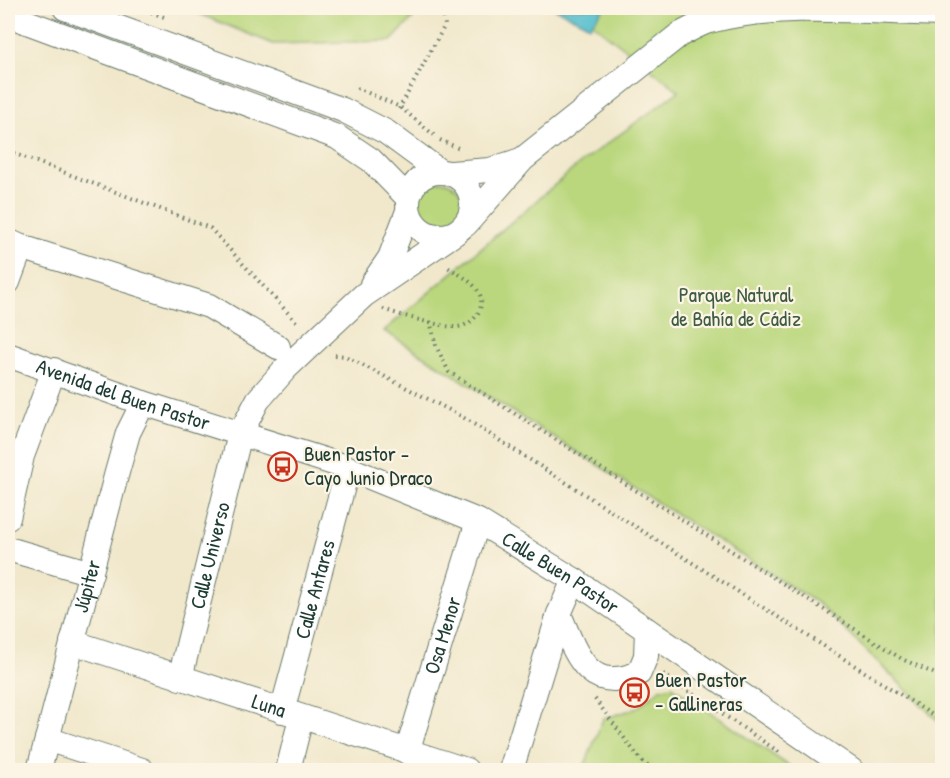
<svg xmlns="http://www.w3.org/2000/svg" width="950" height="778" font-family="'Patrick Hand',sans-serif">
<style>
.green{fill:#bad77d;stroke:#6c8a58;stroke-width:1.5}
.water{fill:#52bdcd;stroke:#387d80;stroke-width:1.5}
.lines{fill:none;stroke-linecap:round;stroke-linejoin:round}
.minor-casing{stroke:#687969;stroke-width:26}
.path{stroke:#687969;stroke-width:4;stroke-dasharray:1.5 4.5;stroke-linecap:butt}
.minor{stroke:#fff;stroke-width:24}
.labels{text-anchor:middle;stroke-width:4.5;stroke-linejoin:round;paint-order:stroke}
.park-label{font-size:21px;fill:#3e5c43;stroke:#fcf5e5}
.street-label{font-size:21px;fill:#1f3d34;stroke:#fcf5e5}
.poi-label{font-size:21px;fill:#1f3d34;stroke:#fcf5e5;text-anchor:start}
</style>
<rect width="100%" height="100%" fill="#fcf5e5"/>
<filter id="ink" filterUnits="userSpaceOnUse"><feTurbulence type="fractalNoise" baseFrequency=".0167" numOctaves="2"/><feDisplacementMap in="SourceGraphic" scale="12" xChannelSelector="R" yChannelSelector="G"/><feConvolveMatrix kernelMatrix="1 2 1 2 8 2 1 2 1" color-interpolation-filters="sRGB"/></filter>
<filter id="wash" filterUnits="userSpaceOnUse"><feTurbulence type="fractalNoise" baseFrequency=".008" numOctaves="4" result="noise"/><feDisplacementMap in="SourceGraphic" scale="24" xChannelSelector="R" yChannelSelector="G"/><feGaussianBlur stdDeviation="1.35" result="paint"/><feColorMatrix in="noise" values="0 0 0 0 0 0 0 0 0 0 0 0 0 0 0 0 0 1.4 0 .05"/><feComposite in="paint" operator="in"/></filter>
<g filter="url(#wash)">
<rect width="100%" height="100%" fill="#f1e8cc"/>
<g class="green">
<polygon points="185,8 423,8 391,41 273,44"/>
<polygon points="573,8 942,8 942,725 819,604 384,331 578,165 679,91"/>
<circle cx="440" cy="204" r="23"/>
<polygon points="672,686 795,770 583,770 603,719 637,708 660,689"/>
</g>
<polygon class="water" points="554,8 604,8 590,26"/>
</g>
<g filter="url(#ink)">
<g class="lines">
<defs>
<g id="minor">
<polyline points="65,8 343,110 386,132 439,171"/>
<polyline points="8,15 337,137 371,160 408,198"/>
<circle cx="440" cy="204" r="32"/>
<polyline points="451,173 490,170 521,160"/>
<path d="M 466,224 L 523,159 L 679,35 C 689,30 699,24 709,21 C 784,2 866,12 942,14"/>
<polyline points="8,241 21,247 209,306 278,347"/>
<polyline points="8,282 21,247"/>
<polyline points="372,284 390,258 408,211"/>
<path id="s1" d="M 8,355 L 143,403 L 340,465 L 478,521 L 574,580 L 851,770"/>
<polyline points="8,518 22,456 54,370"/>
<polyline points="8,549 91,573"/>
<path d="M 559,614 C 576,653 587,695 639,673 L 646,656 L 647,630"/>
<path id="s2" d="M 72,642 L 466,770"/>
<path id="s3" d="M 180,678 L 240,434 L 258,400 L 286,368 L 304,351 L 364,295 L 455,233"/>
<path id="s4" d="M 282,711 L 348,468"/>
<polyline points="47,739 142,770"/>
<path id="s5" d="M 407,752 L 478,521"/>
<path id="s6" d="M 39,770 L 116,476 L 128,433 L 143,403"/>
<polyline points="288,770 301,718"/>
<polyline points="511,770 559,614 574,580"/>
</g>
</defs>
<use href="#minor" class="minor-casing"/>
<g class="path">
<polyline points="140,8 164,17"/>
<polyline points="357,88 400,107 434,135"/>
<polyline points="399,109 445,25 442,8"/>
<polyline points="440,140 458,148"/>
<polyline points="8,151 210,228 299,325"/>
<path d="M 383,309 C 396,314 445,328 457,327 C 465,326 472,322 477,315 C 492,290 463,277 446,266"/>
<polyline points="430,321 436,346 449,372 902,659 942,677"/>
<polyline points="335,355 345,356 461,416 942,721"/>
<polyline points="663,674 779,752"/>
<polyline points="595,699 640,759 652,770"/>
</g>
<use href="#minor" class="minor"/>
</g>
</g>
<defs>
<symbol id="bus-ring" viewBox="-11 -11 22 22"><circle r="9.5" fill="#fcf5e5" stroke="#c8321e" stroke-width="1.5"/><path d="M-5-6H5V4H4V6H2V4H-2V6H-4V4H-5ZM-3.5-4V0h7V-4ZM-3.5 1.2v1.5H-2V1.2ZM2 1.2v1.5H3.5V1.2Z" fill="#c8321e"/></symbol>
</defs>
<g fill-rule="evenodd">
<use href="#bus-ring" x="266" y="450" width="33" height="33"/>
<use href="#bus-ring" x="618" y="676" width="33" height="33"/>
</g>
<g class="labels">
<g class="park-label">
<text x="736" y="302">Parque Natural<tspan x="736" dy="24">de Bahía de Cádiz</tspan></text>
</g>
<g class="street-label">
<text dy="7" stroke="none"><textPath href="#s1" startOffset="122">Avenida del Buen Pastor</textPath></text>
<text dy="7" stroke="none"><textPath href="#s3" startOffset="126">Calle Universo</textPath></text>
<text dy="7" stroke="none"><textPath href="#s1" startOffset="596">Calle Buen Pastor</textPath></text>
<text dy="7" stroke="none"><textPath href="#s6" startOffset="190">Júpiter</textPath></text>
<text dy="7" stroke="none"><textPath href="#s4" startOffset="126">Calle Antares</textPath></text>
<text dy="7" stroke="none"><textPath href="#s5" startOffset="122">Osa Menor</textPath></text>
<text dy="7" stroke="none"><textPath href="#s2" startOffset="207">Luna</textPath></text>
</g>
<g class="poi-label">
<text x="304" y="461">Buen Pastor -<tspan x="304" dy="24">Cayo Junio Draco</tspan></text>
<text x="655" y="687">Buen Pastor<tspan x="655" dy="24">- Gallineras</tspan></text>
</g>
</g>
<rect width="950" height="778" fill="none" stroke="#fcf5e5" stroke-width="30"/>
</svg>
